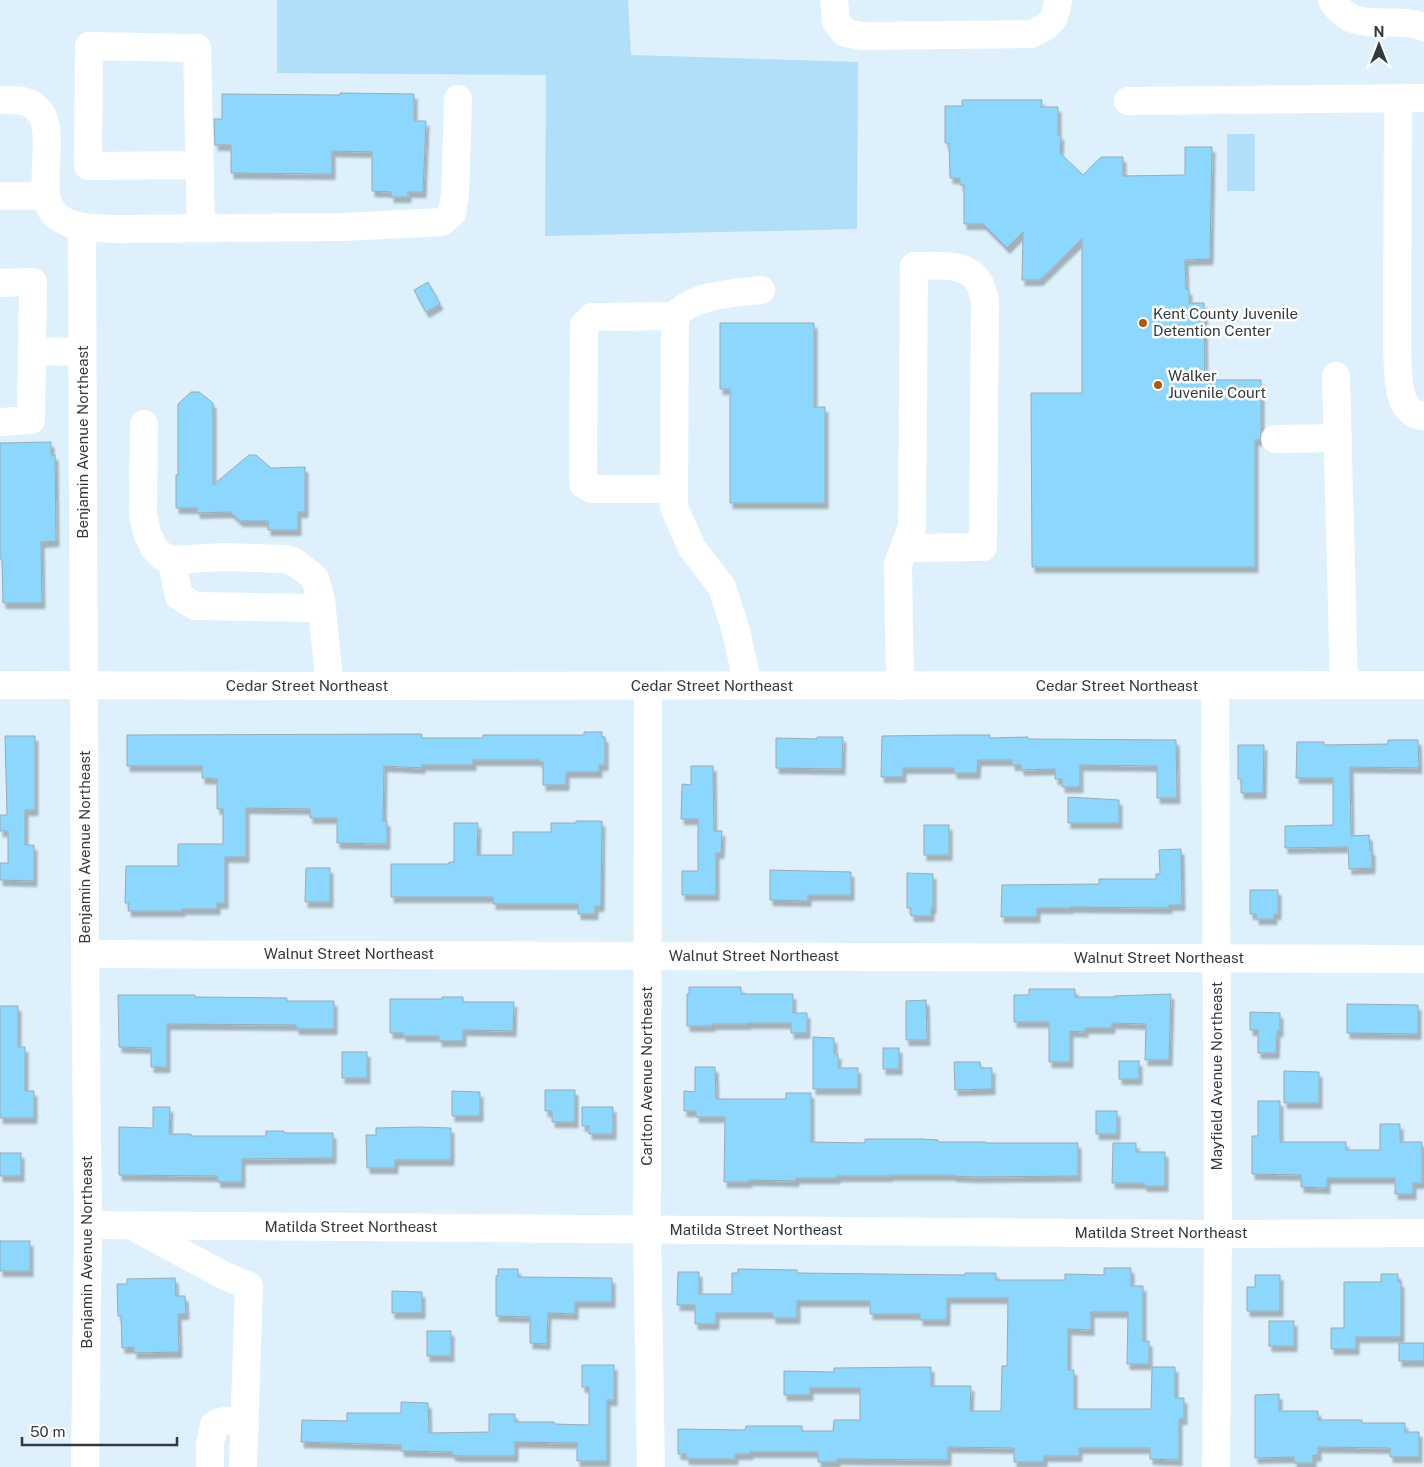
<svg xmlns="http://www.w3.org/2000/svg" width="1424" height="1467" font-family="'Public Sans',sans-serif">
<style>
.green{fill:#b1def8}
.building{fill:#8cd7fe;stroke:#99abb5;filter:url(#shadow)}
.lines{fill:none;stroke-linecap:round;stroke-linejoin:round}
.minor{stroke:#fff;stroke-width:28}
.poi-dot{fill:#b55804;stroke:#fff;stroke-width:2}
.labels{text-anchor:middle;stroke-width:5;stroke-linejoin:round;paint-order:stroke}
.poi-label{font-size:15px;fill:#31393d;stroke:#fff;text-anchor:start}
.street-label{font-size:15px;fill:#31393d;stroke:#fff}
</style>
<defs>
<filter id="shadow"><feDropShadow dx="3" dy="5.5" stdDeviation="1" flood-color="#0004"/></filter>
</defs>
<rect width="100%" height="100%" fill="#ddf0fb"/>
<g class="green">
<polygon points="277,0 628,0 631,55 858,62 857,229 545,236 546,75 277,73"/>
<rect x="1227" y="134" width="28" height="57"/>
</g>
<g class="building">
<polygon points="340,93 414,94 414,121 426,121 423,192 408,192 408,197 391,197 391,192 372,191 372,152 332,151 332,174 231,173 231,145 215,145 214,119 222,119 222,94 340,95"/>
<polygon points="962,100 1042,100 1041,107 1058,107 1058,135 1061,135 1060,153 1083,175 1101,157 1123,157 1123,176 1185,175 1185,147 1212,147 1210,259 1185,260 1186,289 1189,290 1189,303 1204,303 1205,380 1261,380 1261,432 1260,440 1255,440 1255,567 1032,567 1031,393 1082,393 1082,239 1040,280 1022,280 1023,232 1007,248 983,224 964,224 964,185 960,185 960,178 950,178 949,143 945,143 945,106 962,106"/>
<polygon points="428,282 440,304 426,312 414,290"/>
<polygon points="720,323 814,323 814,407 825,407 825,503 730,503 730,389 720,389"/>
<polygon points="191,392 199,392 213,403 213,485 249,455 256,455 271,468 305,467 305,512 298,512 298,530 268,530 268,521 240,521 230,512 197,513 197,508 176,508 176,475 178,475 178,404"/>
<polygon points="51,442 51,455 55,455 56,541 41,542 42,603 3,603 2,559 0,559 0,443"/>
<polygon points="584,732 602,732 602,737 605,737 605,765 599,765 599,772 566,772 566,785 543,785 543,762 539,762 539,760 473,760 473,765 422,765 422,768 384,766 383,821 387,821 387,844 337,843 337,818 310,818 310,809 246,808 246,857 225,857 225,903 217,903 217,909 182,909 182,911 128,911 129,903 125,903 126,866 178,866 178,844 223,844 223,809 217,809 217,779 202,778 202,766 127,766 127,735 422,734 422,738 483,738 483,735 584,735"/>
<polygon points="954,735 990,735 990,738 1028,737 1028,739 1176,740 1177,798 1157,798 1157,766 1080,765 1080,787 1062,787 1062,779 1055,779 1055,769 1021,770 1021,765 1012,765 1012,760 978,760 977,773 954,773 954,768 903,768 903,777 881,777 882,736"/>
<polygon points="5,736 35,736 35,810 25,810 25,845 34,845 34,881 0,880 0,863 8,863 8,831 0,831 0,815 7,815"/>
<polygon points="817,737 843,737 842,769 776,768 776,738 817,739"/>
<polygon points="1388,740 1418,740 1419,768 1350,767 1351,836 1369,835 1370,850 1372,850 1372,868 1349,869 1348,847 1285,848 1285,826 1333,825 1333,778 1296,778 1297,742 1324,742 1324,745 1388,744"/>
<polygon points="1238,745 1264,745 1263,793 1241,793 1241,779 1238,779"/>
<polygon points="691,766 713,766 714,831 722,831 721,853 716,853 716,895 682,895 682,871 698,871 698,819 681,819 682,784 691,785"/>
<polygon points="1068,797 1119,800 1119,823 1068,823"/>
<polygon points="576,821 602,821 601,906 595,906 595,914 578,914 578,904 493,904 493,897 391,897 391,864 449,864 449,862 454,862 454,823 478,823 477,855 513,855 513,832 551,832 551,823 576,823"/>
<rect x="924" y="825" width="25" height="30"/>
<polygon points="1181,849 1182,905 1169,905 1169,908 1070,907 1070,908 1037,908 1037,917 1001,917 1002,885 1099,884 1099,879 1156,879 1156,874 1160,874 1159,850"/>
<polygon points="306,868 330,868 330,902 305,902"/>
<polygon points="770,870 851,872 851,895 808,895 808,901 770,900"/>
<polygon points="907,873 933,874 933,908 931,908 931,916 911,916 911,908 907,908"/>
<polygon points="1250,890 1278,890 1278,914 1274,914 1274,919 1256,919 1256,914 1250,914"/>
<polygon points="689,987 741,987 741,994 793,994 793,1013 807,1013 807,1033 791,1033 791,1023 748,1023 748,1024 712,1024 712,1026 687,1026 687,994 689,994"/>
<polygon points="1029,989 1075,989 1075,997 1114,997 1114,996 1171,994 1169,1060 1145,1060 1146,1024 1112,1023 1112,1028 1085,1028 1085,1032 1070,1031 1070,1062 1049,1062 1049,1022 1014,1022 1014,995 1029,995"/>
<polygon points="118,995 195,995 195,997 287,998 287,1001 334,1001 334,1029 296,1029 296,1025 167,1024 167,1067 151,1067 151,1048 119,1047"/>
<polygon points="442,997 463,997 463,1002 514,1002 513,1031 463,1030 463,1041 439,1041 439,1036 403,1036 403,1033 390,1033 390,999 442,999"/>
<polygon points="926,1000 927,1040 906,1040 906,1001"/>
<polygon points="1347,1004 1418,1005 1418,1034 1347,1033"/>
<polygon points="0,1006 18,1006 18,1047 25,1047 25,1091 34,1091 34,1118 0,1118"/>
<polygon points="1250,1012 1280,1013 1280,1031 1277,1031 1276,1053 1258,1053 1258,1030 1250,1030"/>
<polygon points="813,1037 834,1038 834,1054 838,1054 838,1068 858,1068 858,1089 813,1089"/>
<rect x="883" y="1048" width="16" height="21"/>
<rect x="342" y="1052" width="25" height="26"/>
<rect x="1119" y="1061" width="20" height="18"/>
<polygon points="954,1062 980,1062 981,1068 992,1068 992,1089 955,1090"/>
<polygon points="695,1067 715,1067 716,1099 786,1099 786,1093 811,1093 811,1142 865,1143 865,1139 921,1139 938,1140 938,1142 986,1142 986,1143 1078,1143 1078,1176 975,1177 953,1176 953,1175 890,1175 890,1176 837,1176 837,1178 796,1178 796,1181 749,1180 749,1182 724,1182 725,1117 696,1117 696,1111 684,1111 684,1091 695,1092"/>
<polygon points="1284,1071 1319,1072 1319,1103 1284,1103"/>
<polygon points="545,1090 575,1090 575,1122 552,1122 552,1111 545,1111"/>
<polygon points="452,1091 480,1092 480,1116 452,1116"/>
<polygon points="1258,1101 1280,1101 1280,1142 1346,1142 1346,1150 1380,1150 1380,1124 1400,1124 1400,1142 1422,1142 1422,1183 1413,1183 1413,1194 1395,1194 1395,1178 1327,1178 1327,1188 1301,1187 1301,1175 1252,1174 1252,1136 1258,1136"/>
<polygon points="153,1107 170,1107 169,1134 191,1134 191,1136 266,1136 266,1131 284,1131 284,1133 333,1133 333,1158 242,1159 242,1182 218,1182 217,1176 119,1175 119,1127 153,1128"/>
<polygon points="582,1107 613,1107 613,1134 589,1134 589,1126 582,1126"/>
<rect x="1096" y="1111" width="21" height="23"/>
<polygon points="419,1127 451,1128 451,1160 395,1160 395,1168 367,1168 366,1135 376,1135 376,1128"/>
<polygon points="1113,1143 1136,1143 1136,1152 1165,1152 1165,1186 1144,1186 1144,1183 1112,1183"/>
<rect x="0" y="1153" width="21" height="23"/>
<rect x="0" y="1241" width="30" height="30"/>
<polygon points="1104,1268 1131,1268 1131,1286 1143,1286 1143,1341 1149,1341 1149,1364 1127,1364 1128,1312 1091,1312 1091,1330 1068,1329 1068,1370 1074,1370 1074,1409 1151,1409 1152,1367 1175,1367 1175,1398 1184,1398 1184,1419 1179,1419 1179,1460 1150,1459 1150,1448 1079,1448 1079,1456 1044,1456 1044,1462 1014,1462 1014,1448 948,1447 948,1460 837,1459 837,1462 818,1462 818,1452 750,1452 750,1454 735,1454 735,1459 686,1459 686,1454 678,1454 678,1429 745,1430 746,1426 802,1426 802,1431 833,1431 834,1420 860,1420 860,1388 810,1388 810,1395 784,1395 784,1371 834,1372 834,1368 931,1367 931,1386 971,1386 970,1411 1001,1411 1002,1366 1007,1366 1008,1298 947,1298 947,1320 920,1320 920,1314 870,1314 870,1301 797,1301 797,1318 773,1318 773,1313 716,1313 716,1324 695,1324 695,1305 677,1305 678,1272 699,1272 699,1294 732,1294 732,1273 738,1273 738,1269 797,1270 797,1273 965,1275 965,1273 996,1273 996,1280 1065,1280 1065,1274 1104,1275"/>
<polygon points="498,1269 518,1269 518,1277 612,1278 612,1302 575,1302 575,1314 548,1313 547,1344 530,1343 530,1317 496,1316 496,1276 498,1276"/>
<polygon points="1381,1274 1398,1274 1398,1282 1401,1282 1401,1337 1356,1337 1356,1349 1331,1349 1331,1328 1344,1328 1344,1282 1381,1282"/>
<polygon points="1255,1275 1280,1275 1280,1311 1247,1311 1247,1287 1255,1287"/>
<polygon points="175,1278 176,1296 185,1296 186,1314 178,1314 179,1352 134,1353 134,1347 122,1348 121,1316 118,1316 117,1284 127,1284 127,1279"/>
<polygon points="392,1291 422,1292 422,1313 392,1313"/>
<rect x="1269" y="1321" width="25" height="25"/>
<rect x="427" y="1331" width="24" height="25"/>
<rect x="1399" y="1343" width="25" height="18"/>
<polygon points="582,1365 614,1365 614,1400 607,1400 607,1461 577,1461 577,1443 515,1442 515,1456 458,1456 452,1455 452,1452 401,1451 401,1445 301,1442 302,1420 347,1421 347,1413 401,1413 401,1402 428,1403 429,1433 489,1432 489,1414 515,1414 515,1422 554,1422 554,1424 589,1425 589,1387 582,1387"/>
<polygon points="1279,1394 1279,1411 1318,1411 1318,1420 1362,1420 1362,1423 1405,1423 1405,1432 1419,1432 1419,1457 1390,1457 1390,1448 1318,1447 1318,1456 1313,1455 1313,1463 1294,1463 1294,1457 1255,1458 1255,1395"/>
</g>
<g class="lines">
<g class="minor">
<path d="M 834,0 L 836,21 L 845,33 L 862,36 L 1031,34 C 1051,25 1055,22 1058,0"/>
<path d="M 1332,0 C 1354,37 1392,14 1424,27"/>
<path d="M 1398,99 L 1397,349 C 1399,370 1394,414 1424,416"/>
<path d="M 0,100 C 7,100 16,100 23,101 C 73,114 23,198 61,219 C 77,229 98,228 117,229 L 344,227 L 442,222 L 452,213 L 455,195 L 458,99"/>
<polyline points="1128,101 1424,98"/>
<polyline points="199,165 88,166 89,46 197,48 201,228"/>
<polyline points="0,196 46,196"/>
<polyline points="82,227 85,954 88,1225 85,1467"/>
<polyline points="0,283 33,282 32,351"/>
<path d="M 675,316 C 692,295 734,293 761,290"/>
<polyline points="1336,376 1344,684"/>
<polyline points="0,422 31,420 32,351 82,352"/>
<polyline points="144,424 143,515 147,533 154,548 162,556 171,560 224,557 283,559 293,561 315,578 321,600 330,686"/>
<polyline points="1275,439 1338,438"/>
<polyline points="674,489 591,489 583,484 584,325 592,317 675,316 674,507 692,548 722,587 736,631 748,686"/>
<polyline points="171,560 179,596 195,606 321,608"/>
<polyline points="0,685 330,686 1424,685"/>
<polyline points="648,686 647,1229 651,1467"/>
<path d="M 900,686 L 898,564 L 912,527 L 914,266 C 936,266 968,261 980,284 C 982,289 983,295 985,300 L 983,547 L 905,548"/>
<polyline points="1215,686 1218,1234 1216,1467"/>
<polyline points="85,954 1424,959"/>
<polyline points="88,1225 1218,1234 1424,1233"/>
<polyline points="134,1227 225,1276 249,1286 243,1467"/>
<path d="M 210,1467 L 210,1444 L 214,1425 C 224,1418 236,1420 245,1428"/>
</g>
</g>
<g class="poi-dot">
<circle cx="1143" cy="323" r="5"/>
<circle cx="1158" cy="385" r="5"/>
</g>
<g class="labels">
<g class="poi-label">
<text x="1153" y="319">Kent County Juvenile<tspan x="1153" dy="17">Detention Center</tspan></text>
<text x="1168" y="381">Walker<tspan x="1168" dy="17">Juvenile Court</tspan></text>
</g>
<g class="street-label">
<text transform="translate(83 442) rotate(-90)" y="5">Benjamin Avenue Northeast</text>
<text x="307" y="691">Cedar Street Northeast</text>
<text x="712" y="691">Cedar Street Northeast</text>
<text x="1117" y="691">Cedar Street Northeast</text>
<text transform="translate(85 847) rotate(-90)" y="5">Benjamin Avenue Northeast</text>
<text x="349" y="959">Walnut Street Northeast</text>
<text x="754" y="961">Walnut Street Northeast</text>
<text x="1159" y="963">Walnut Street Northeast</text>
<text transform="translate(647 1076) rotate(-90)" y="5">Carlton Avenue Northeast</text>
<text transform="translate(1217 1076) rotate(-90)" y="5">Mayfield Avenue Northeast</text>
<text x="351" y="1232">Matilda Street Northeast</text>
<text x="756" y="1235">Matilda Street Northeast</text>
<text x="1161" y="1238">Matilda Street Northeast</text>
<text transform="translate(87 1252) rotate(-90)" y="5">Benjamin Avenue Northeast</text>
</g>
</g>
<g transform="translate(1379 45)" stroke="#ffffff" stroke-width="4" paint-order="stroke">
<path d="M0-4L9 19L0 12L-9 19Z" fill="#31393d"/>
<text y="-8" font-size="14" font-weight="bold" text-anchor="middle" fill="#31393d">N</text>
</g>
<path d="M22 1437v8h155v-8" fill="none" stroke="#31393d" stroke-width="2.5"/>
<text x="30" y="1437" font-size="15" fill="#31393d" stroke="#ffffff" stroke-width="4" paint-order="stroke">50 m</text>
</svg>
